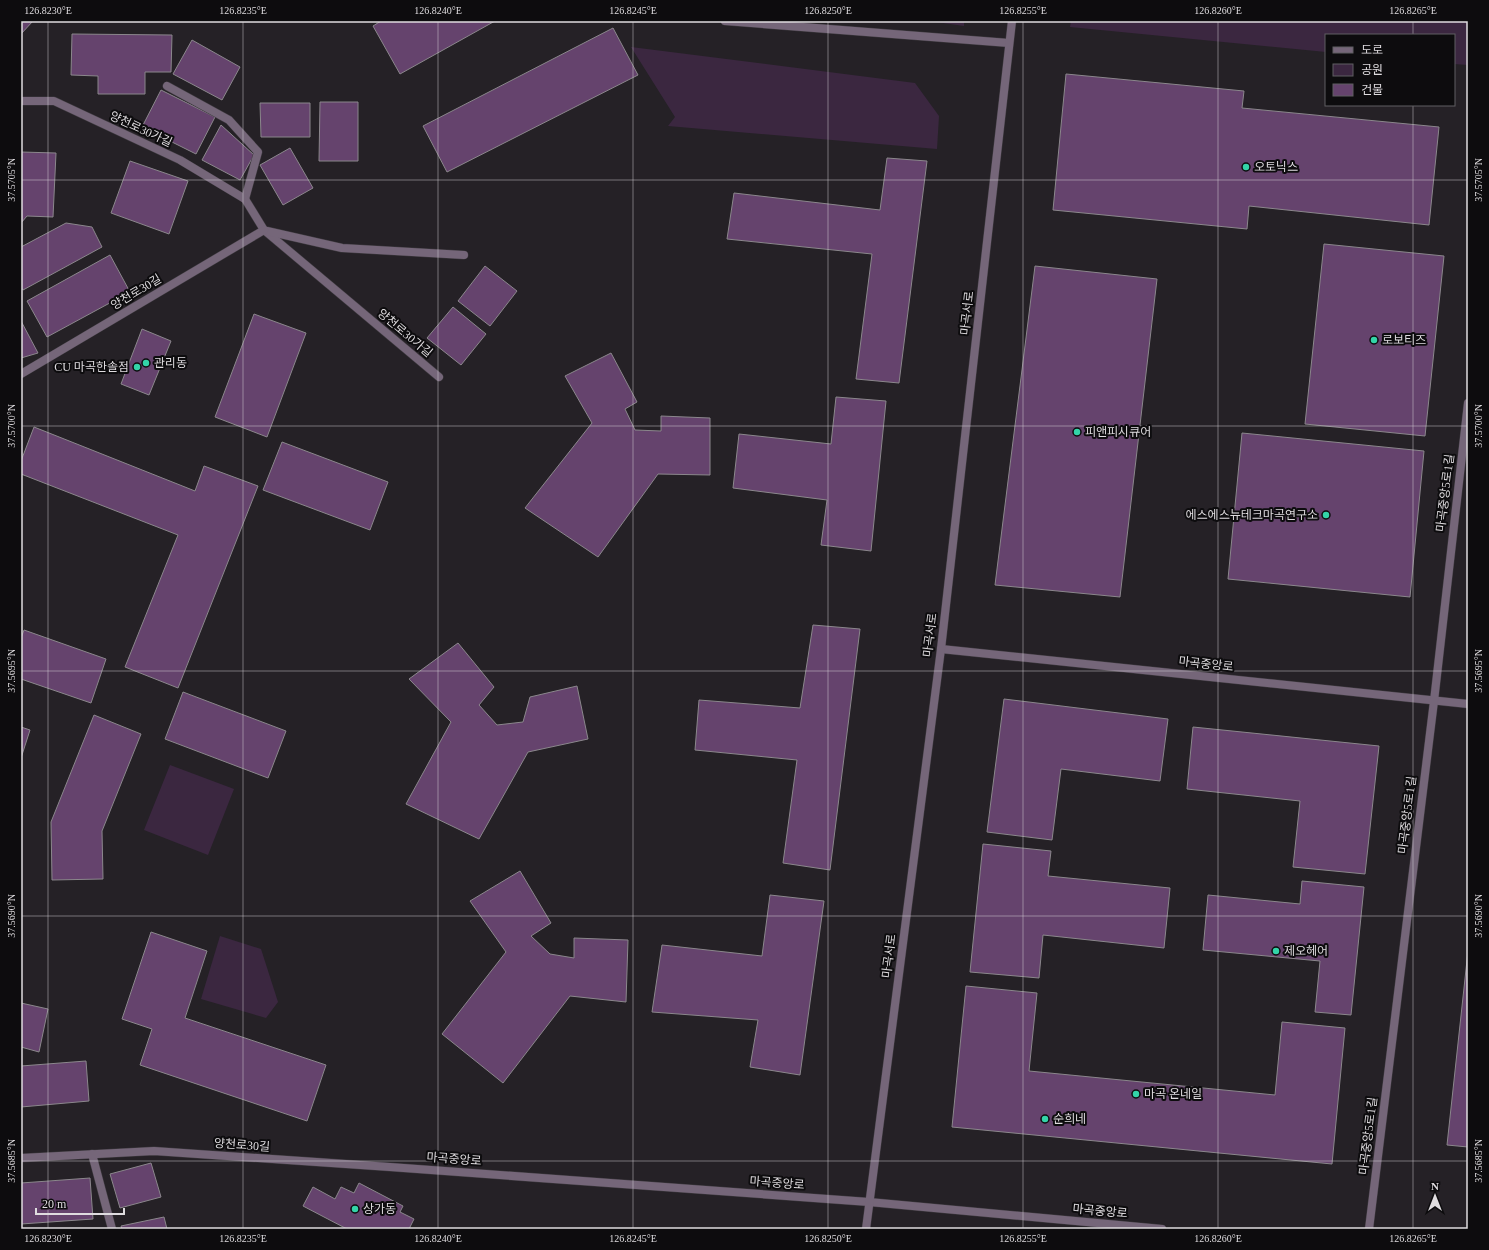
<svg xmlns="http://www.w3.org/2000/svg" width="1489" height="1250" font-family="'Times New Roman','Noto Sans KR',serif">
<style>
.green{fill:#3b2740}
.building{fill:#65436d;stroke:#8b878c}
.lines{fill:none;stroke-linecap:round;stroke-linejoin:round}
.lane-casing{stroke:#3f3b40;stroke-width:9}
.street-casing{stroke:#3f3b40;stroke-width:9}
.lane{stroke:#756679;stroke-width:8}
.street{stroke:#756679;stroke-width:8}
.ticks{fill:none;stroke:#dfdcdf;stroke-width:1;stroke-opacity:0.45}
.poi-dot{fill:#33d4a8;stroke:#0d0c0e;stroke-width:1.5}
.labels{text-anchor:middle;stroke-width:4;stroke-linejoin:round;paint-order:stroke}
.street-label{font-size:12px;fill:#dfdcdf;stroke:#0d0c0e}
.poi-label{font-size:12px;fill:#dfdcdf;stroke:#0d0c0e;text-anchor:start}
.neatline{fill:none;stroke:#dfdcdf;stroke-width:1.5}
.ticks-label{font-size:10px;text-anchor:middle;fill:#dfdcdf}
</style>
<rect width="100%" height="100%" fill="#252126"/>
<g class="green">
<polygon points="929,21 964,21 964,26"/>
<polygon points="1071,21 1468,21 1468,65 1454,64 1454,35 1326,35 1326,52 1070,27"/>
<polygon points="631,47 915,83 939,116 937,149 668,126 675,117"/>
<polygon points="170,765 234,789 208,855 144,830"/>
<polygon points="220,936 261,949 278,1002 266,1018 201,999"/>
</g>
<g class="building">
<polygon points="21,21 33,21 21,34"/>
<polygon points="381,21 495,21 400,74 373,26"/>
<polygon points="613,28 638,75 447,172 423,126"/>
<polygon points="72,34 172,35 171,72 145,72 145,94 98,94 98,76 71,75"/>
<polygon points="192,40 240,67 222,100 173,74"/>
<polygon points="1066,74 1244,91 1242,108 1439,127 1429,225 1249,206 1247,229 1053,210"/>
<polygon points="161,90 215,117 196,154 142,127"/>
<polygon points="320,102 358,102 358,161 319,161"/>
<polygon points="260,103 310,103 310,137 261,137"/>
<polygon points="221,125 254,155 240,180 202,160"/>
<polygon points="290,148 313,188 283,205 260,165"/>
<polygon points="21,152 56,153 53,217 27,216 21,223"/>
<polygon points="887,158 927,161 899,383 856,379 872,254 727,239 734,193 880,210"/>
<polygon points="130,161 188,181 169,234 111,213"/>
<polygon points="66,223 92,227 102,247 23,290 21,287 21,247"/>
<polygon points="1324,244 1444,256 1425,436 1305,424"/>
<polygon points="110,255 130,292 47,337 27,301"/>
<polygon points="485,266 517,291 490,326 458,301"/>
<polygon points="1035,266 1157,279 1120,597 995,585"/>
<polygon points="453,307 486,334 461,365 427,338"/>
<polygon points="254,314 306,333 267,437 215,417"/>
<polygon points="21,321 38,353 21,358"/>
<polygon points="142,329 171,341 149,395 121,384"/>
<polygon points="611,353 637,402 625,409 635,430 661,431 661,416 710,418 710,475 658,474 598,557 525,508 592,423 565,376"/>
<polygon points="836,397 886,401 871,551 821,545 827,500 733,488 739,434 831,444"/>
<polygon points="34,427 195,491 204,466 258,486 178,688 125,667 178,535 21,474 21,461"/>
<polygon points="1242,433 1424,451 1410,597 1228,579"/>
<polygon points="282,442 388,482 370,530 263,490"/>
<polygon points="813,625 860,629 830,870 783,863 797,760 695,750 699,700 800,708"/>
<polygon points="24,630 106,659 91,703 21,679 21,638"/>
<polygon points="458,643 494,687 479,705 497,725 523,722 530,697 577,686 588,739 528,752 479,839 406,804 451,722 409,679"/>
<polygon points="183,692 286,731 268,778 165,739"/>
<polygon points="1004,699 1168,719 1160,781 1061,769 1052,840 987,832"/>
<polygon points="94,715 141,734 102,831 103,879 52,880 51,822"/>
<polygon points="21,727 30,730 21,758"/>
<polygon points="1193,727 1379,746 1365,874 1293,867 1300,801 1187,789"/>
<polygon points="983,844 1051,851 1048,876 1170,888 1164,948 1043,935 1039,978 970,972"/>
<polygon points="520,871 551,923 531,936 550,954 574,958 574,938 628,940 626,1002 570,996 503,1083 442,1034 506,952 470,901"/>
<polygon points="1302,881 1364,887 1351,1015 1315,1012 1320,961 1203,950 1208,895 1300,904"/>
<polygon points="770,895 824,901 800,1075 750,1067 758,1020 652,1012 662,945 762,956"/>
<polygon points="151,932 207,951 185,1018 326,1065 307,1121 140,1065 152,1029 122,1019"/>
<polygon points="1468,951 1468,1147 1447,1145"/>
<polygon points="966,986 1037,993 1029,1071 1275,1095 1282,1022 1345,1028 1332,1164 952,1127"/>
<polygon points="21,1003 48,1009 39,1052 21,1047"/>
<polygon points="86,1061 89,1101 21,1107 21,1066"/>
<polygon points="151,1163 161,1197 120,1208 110,1174"/>
<polygon points="90,1178 93,1219 21,1224 21,1183"/>
<polygon points="359,1183 403,1206 400,1212 414,1219 409,1229 347,1229 303,1206 313,1187 335,1199 341,1187 354,1193"/>
<polygon points="164,1217 167,1229 122,1229 121,1226"/>
</g>
<g class="lines">
<defs>
<g id="lane">
<polyline points="167,86 229,120 258,152 245,199"/>
<polyline points="21,101 54,101 180,160 245,199 264,230 439,377"/>
<polyline points="267,231 342,248 464,255"/>
<polyline points="21,374 264,230"/>
<polyline points="92,1154 112,1229"/>
</g>
<g id="street">
<polyline points="725,21 1009,43"/>
<polyline points="941,649 1468,704"/>
<polyline points="21,1158 154,1151 390,1167 869,1202 1162,1229"/>
<polyline points="866,1229 941,649 1012,21"/>
<polyline points="1369,1229 1434,701 1468,403"/>
</g>
</defs>
<use href="#lane" class="lane-casing"/>
<use href="#street" class="street-casing"/>
<use href="#lane" class="lane"/>
<use href="#street" class="street"/>
</g>
<path class="ticks" d="M 48,21 L 48,1229M 243,21 L 243,1229M 438,21 L 438,1229M 633,21 L 633,1229M 828,21 L 828,1229M 1023,21 L 1023,1229M 1218,21 L 1218,1229M 1413,21 L 1413,35M 1413,105 L 1413,1229M 21,180 L 1468,180M 21,426 L 1468,426M 21,671 L 1468,671M 21,916 L 1468,916M 21,1161 L 1468,1161"/>
<g class="poi-dot">
<circle cx="1246" cy="167" r="4"/>
<circle cx="1374" cy="340" r="4"/>
<circle cx="146" cy="363" r="4"/>
<circle cx="137" cy="367" r="4"/>
<circle cx="1077" cy="432" r="4"/>
<circle cx="1326" cy="515" r="4"/>
<circle cx="1276" cy="951" r="4"/>
<circle cx="1136" cy="1094" r="4"/>
<circle cx="1045" cy="1119" r="4"/>
<circle cx="355" cy="1209" r="4"/>
</g>
<g class="labels">
<g class="street-label">
<text transform="translate(141 129) rotate(25)" y="4">양천로30가길</text>
<text transform="translate(136 292) rotate(-31)" y="4">양천로30길</text>
<text transform="translate(967 313) rotate(-84)" y="4">마곡서로</text>
<text transform="translate(405 333) rotate(40)" y="4">양천로30가길</text>
<text transform="translate(1445 493) rotate(-83)" y="4">마곡중앙5로1길</text>
<text transform="translate(930 635) rotate(-83)" y="4">마곡서로</text>
<text transform="translate(1206 664) rotate(6)" y="4">마곡중앙로</text>
<text transform="translate(1407 815) rotate(-83)" y="4">마곡중앙5로1길</text>
<text transform="translate(889 956) rotate(-83)" y="4">마곡서로</text>
<text transform="translate(1368 1136) rotate(-83)" y="4">마곡중앙5로1길</text>
<text transform="translate(242 1145) rotate(4)" y="4">양천로30길</text>
<text transform="translate(454 1159) rotate(4)" y="4">마곡중앙로</text>
<text transform="translate(777 1183) rotate(4)" y="4">마곡중앙로</text>
<text transform="translate(1100 1211) rotate(5)" y="4">마곡중앙로</text>
</g>
<g class="poi-label">
<text x="1254" y="171">오토닉스</text>
<text x="1382" y="344">로보티즈</text>
<text x="154" y="367">관리동</text>
<text x="129" y="371" text-anchor="end">CU 마곡한솔점</text>
<text x="1085" y="436">피앤피시큐어</text>
<text x="1318" y="519" text-anchor="end">에스에스뉴테크마곡연구소</text>
<text x="1284" y="955">제오헤어</text>
<text x="1144" y="1098">마곡 온네일</text>
<text x="1053" y="1123">순희네</text>
<text x="363" y="1213">상가동</text>
</g>
</g>
<rect width="1489" height="1250" fill="none" stroke="#0d0c0e" stroke-width="44"/>
<rect x="1325" y="34" width="130" height="72" fill="#0d0c0e" stroke="#615f62"/>
<rect x="1333" y="47" width="20" height="6" fill="#756679" stroke="#615f62"/>
<text x="1361" y="54" font-size="12" fill="#dfdcdf">도로</text>
<rect x="1333" y="64" width="20" height="12" fill="#3b2740" stroke="#615f62"/>
<text x="1361" y="74" font-size="12" fill="#dfdcdf">공원</text>
<rect x="1333" y="84" width="20" height="12" fill="#65436d" stroke="#615f62"/>
<text x="1361" y="94" font-size="12" fill="#dfdcdf">건물</text>
<g transform="translate(1435 1196)" stroke="#0d0c0e" stroke-width="3" paint-order="stroke">
<path d="M0-3L7 15L0 10L-7 15Z" fill="#dfdcdf"/>
<text y="-6" font-size="11" font-weight="bold" text-anchor="middle" fill="#dfdcdf">N</text>
</g>
<path d="M36 1208v6h88v-6" fill="none" stroke="#dfdcdf" stroke-width="2"/>
<text x="42" y="1208" font-size="12" fill="#dfdcdf" stroke="#0d0c0e" stroke-width="3" paint-order="stroke">20 m</text>
<rect x="22" y="22" width="1445" height="1206" class="neatline"/>
<g class="ticks-label">
<text x="48" y="14">126.8230°E</text>
<text x="243" y="14">126.8235°E</text>
<text x="438" y="14">126.8240°E</text>
<text x="633" y="14">126.8245°E</text>
<text x="828" y="14">126.8250°E</text>
<text x="1023" y="14">126.8255°E</text>
<text x="1218" y="14">126.8260°E</text>
<text x="1413" y="14">126.8265°E</text>
<text transform="translate(11 180) rotate(-90)" y="4">37.5705°N</text>
<text transform="translate(1478 180) rotate(-90)" y="4">37.5705°N</text>
<text transform="translate(11 426) rotate(-90)" y="4">37.5700°N</text>
<text transform="translate(1478 426) rotate(-90)" y="4">37.5700°N</text>
<text transform="translate(11 671) rotate(-90)" y="4">37.5695°N</text>
<text transform="translate(1478 671) rotate(-90)" y="4">37.5695°N</text>
<text transform="translate(11 916) rotate(-90)" y="4">37.5690°N</text>
<text transform="translate(1478 916) rotate(-90)" y="4">37.5690°N</text>
<text transform="translate(11 1161) rotate(-90)" y="4">37.5685°N</text>
<text transform="translate(1478 1161) rotate(-90)" y="4">37.5685°N</text>
<text x="48" y="1242">126.8230°E</text>
<text x="243" y="1242">126.8235°E</text>
<text x="438" y="1242">126.8240°E</text>
<text x="633" y="1242">126.8245°E</text>
<text x="828" y="1242">126.8250°E</text>
<text x="1023" y="1242">126.8255°E</text>
<text x="1218" y="1242">126.8260°E</text>
<text x="1413" y="1242">126.8265°E</text>
</g>
</svg>
